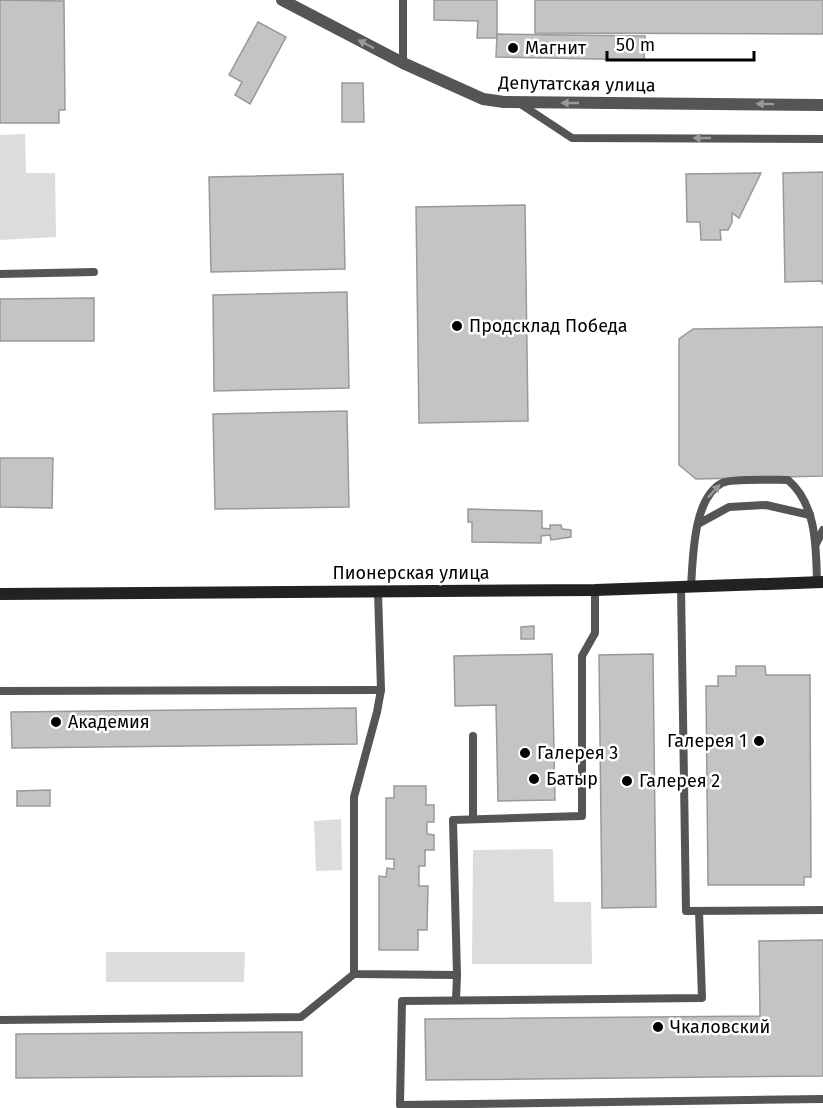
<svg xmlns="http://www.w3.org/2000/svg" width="823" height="1108" font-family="'Fira Sans',sans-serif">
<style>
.green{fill:#dcdcdc}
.building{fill:#c4c4c4;stroke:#999;stroke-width:1.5}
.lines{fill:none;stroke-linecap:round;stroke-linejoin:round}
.service{stroke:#555;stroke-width:8}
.minor{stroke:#555;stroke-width:12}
.secondary{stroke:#222;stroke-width:12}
.oneway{fill:#999}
.poi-dot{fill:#000;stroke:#fff;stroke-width:2}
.labels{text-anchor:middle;stroke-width:5;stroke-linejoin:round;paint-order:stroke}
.poi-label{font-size:18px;fill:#000;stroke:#fff;text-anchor:start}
.street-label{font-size:18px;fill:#000;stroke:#fff}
</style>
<rect width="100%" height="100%" fill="#fff"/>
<g class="green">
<polygon points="25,134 26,173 55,173 56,237 0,240 0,135"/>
<polygon points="341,819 342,870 316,871 314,821"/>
<polygon points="553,849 554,902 591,902 592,964 472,964 473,850"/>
<polygon points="106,952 245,952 244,982 106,982"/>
</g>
<g class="building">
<polygon points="0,0 64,1 65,110 59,110 59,123 0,123"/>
<polygon points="434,0 497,0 497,38 477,38 478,21 434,20"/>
<polygon points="535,0 823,0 823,34 535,33"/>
<polygon points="258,22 286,37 250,104 235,95 242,82 229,75"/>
<polygon points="497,34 645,36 644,60 496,57"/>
<polygon points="342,83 363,83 364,122 342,122"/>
<polygon points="823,172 823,284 821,281 785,282 783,173"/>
<polygon points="761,173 739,218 732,213 732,222 728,230 720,230 721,240 701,240 700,222 687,222 686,174"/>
<polygon points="343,174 345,269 211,272 209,177"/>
<polygon points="525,205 528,421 419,423 416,207"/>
<polygon points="347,292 349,388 214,391 213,295"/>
<polygon points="94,298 94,341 0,341 0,299"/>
<polygon points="823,327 823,476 696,479 679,465 679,339 693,329"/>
<polygon points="347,411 349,507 215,509 213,414"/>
<polygon points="0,458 53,458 52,508 0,507"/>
<polygon points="468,509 542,511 542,528 550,529 550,525 561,525 562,529 571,530 571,537 551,540 550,535 541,536 541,543 472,542 472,522 468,522"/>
<polygon points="534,626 534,639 521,639 521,627"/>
<polygon points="552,654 555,800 498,801 496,705 455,706 454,656"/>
<polygon points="653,654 656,907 602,908 599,655"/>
<polygon points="736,666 765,666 766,675 810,675 811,877 804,877 804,885 708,885 706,686 718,686 718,676 736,676"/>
<polygon points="356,708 357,744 12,748 11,712"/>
<polygon points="394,786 426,786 426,805 434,805 434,822 427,822 427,834 434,835 434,850 425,850 425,866 419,866 419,886 428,886 427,930 418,930 418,950 379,950 379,876 386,877 387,868 394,869 394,859 386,859 386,798 394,798"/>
<polygon points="50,790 50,806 17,806 17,791"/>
<polygon points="823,940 823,1076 426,1080 425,1019 760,1016 759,941"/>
<polygon points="302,1032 302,1076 16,1078 16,1034"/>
</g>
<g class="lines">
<g class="service">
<polyline points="403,0 403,63"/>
<polyline points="519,103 572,138 823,139"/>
<polyline points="0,274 94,272"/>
<polyline points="698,524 729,507 766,505 810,515"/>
<polyline points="816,544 823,530"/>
<polyline points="681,587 686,911 823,910"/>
<path d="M 691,587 C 693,558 693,498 722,483 C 731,478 775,480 788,480 C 817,505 816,547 817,583"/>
<polyline points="378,592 381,690 377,712 354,797 354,974 457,975 453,820 582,816 582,656 595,633 595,590"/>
<polyline points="0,691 381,690"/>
<polyline points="473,736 473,819"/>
<polyline points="699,911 702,998 402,1001 400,1105 823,1099"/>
<polyline points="456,1000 457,975"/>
<polyline points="0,1020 301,1017 354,974"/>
</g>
<polyline class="minor" points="282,0 403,63 483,99 504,102 823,105"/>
<polyline class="secondary" points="0,594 595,590 823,582"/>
</g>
<defs><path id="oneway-solid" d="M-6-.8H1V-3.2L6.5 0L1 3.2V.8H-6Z" transform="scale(1.5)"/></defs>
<g class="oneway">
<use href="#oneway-solid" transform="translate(366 44) rotate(-152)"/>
<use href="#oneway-solid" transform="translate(570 103) rotate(-180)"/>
<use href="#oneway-solid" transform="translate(765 104) rotate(-179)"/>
<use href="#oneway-solid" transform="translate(702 138) rotate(-180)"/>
<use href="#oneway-solid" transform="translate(714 491) rotate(-48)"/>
</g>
<g class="poi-dot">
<circle cx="513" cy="48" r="6"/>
<circle cx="457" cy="326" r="6"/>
<circle cx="56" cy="722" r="6"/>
<circle cx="759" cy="741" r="6"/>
<circle cx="525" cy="753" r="6"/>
<circle cx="534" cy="779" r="6"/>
<circle cx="627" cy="781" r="6"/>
<circle cx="658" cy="1027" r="6"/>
</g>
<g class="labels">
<g class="poi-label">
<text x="525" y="54">Магнит</text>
<text x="469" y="332">Продсклад Победа</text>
<text x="68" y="728">Академия</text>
<text x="747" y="747" text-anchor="end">Галерея 1</text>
<text x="537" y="759">Галерея 3</text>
<text x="546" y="785">Батыр</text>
<text x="639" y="787">Галерея 2</text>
<text x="670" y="1033">Чкаловский</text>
</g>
<g class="street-label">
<text transform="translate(577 84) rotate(1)" y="6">Депутатская улица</text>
<text x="411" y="579">Пионерская улица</text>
</g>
</g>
<path d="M607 51v9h147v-9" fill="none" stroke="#000000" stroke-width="3"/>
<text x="616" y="51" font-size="18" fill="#000000" stroke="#ffffff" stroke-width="4.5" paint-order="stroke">50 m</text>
</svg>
